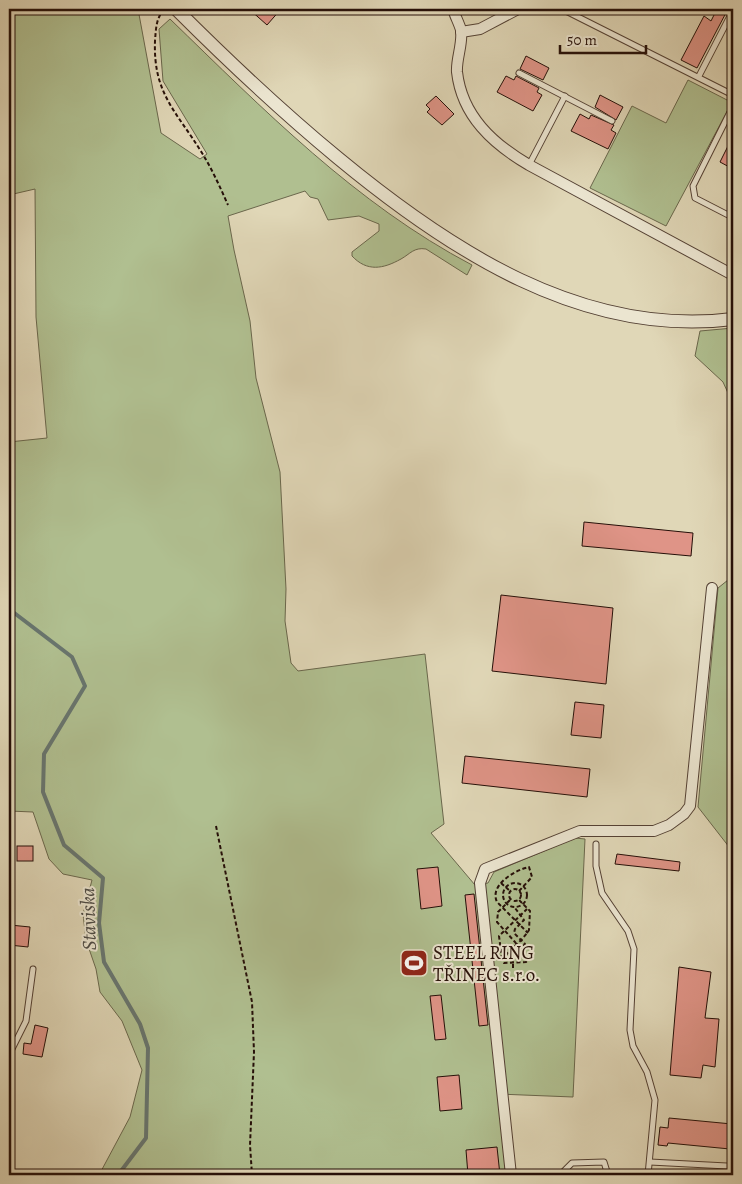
<svg xmlns="http://www.w3.org/2000/svg" width="742" height="1184" font-family="Alegreya,serif">
<style>
.green{fill:#b0bf90;stroke:#6a674c}
.lines{fill:none;stroke-linecap:round;stroke-linejoin:round}
.stream{stroke:#68756e;stroke-width:4}
.building{fill:#df9487;stroke:#250f08}
.service-casing{stroke:#544134;stroke-width:7}
.minor-casing{stroke:#544134;stroke-width:12}
.tertiary-casing{stroke:#544134;stroke-width:14}
.path{stroke:#250f08;stroke-width:2;stroke-dasharray:4 2.5;stroke-linecap:butt}
.service{stroke:#ebe5d0;stroke-width:5}
.minor{stroke:#ebe5d0;stroke-width:10}
.tertiary{stroke:#ebe5d0;stroke-width:12}
.labels{text-anchor:middle;stroke-width:4;stroke-linejoin:round;paint-order:stroke}
.poi-label{font-size:19px;fill:#250f08;stroke:#ebe5d0;text-anchor:start}
.water-label{font-size:20px;font-style:italic;fill:#4c4a44;stroke:#ebe5d0}
</style>
<rect width="100%" height="100%" fill="#e0d7b7"/>
<filter id="stains"><feTurbulence type="fractalNoise" baseFrequency=".004" numOctaves="4"/><feColorMatrix values="0 0 0 0 .2 0 0 0 0 .09 0 0 0 0 .02 0 0 0 .5 -.17"/></filter>
<radialGradient id="worn" r=".72"><stop offset=".6" stop-color="#630" stop-opacity="0"/><stop offset="1" stop-color="#630" stop-opacity=".3"/></radialGradient>
<g class="green">
<path d="M 9,9 L 138,9 L 161,133 L 200,159 L 207,154 L 163,81 L 159,29 L 170,19 C 263,109 356,204 472,265 L 467,275 L 426,249 C 414,247 410,254 401,259 C 383,269 367,272 352,256 L 352,252 L 379,231 L 379,224 L 359,216 L 328,220 L 318,199 L 310,197 L 305,191 L 228,216 L 234,250 L 250,321 L 256,378 L 280,472 L 286,589 L 285,621 L 291,663 L 298,671 L 425,654 L 444,824 L 431,833 L 475,885 L 488,883 L 494,872 L 575,838 L 585,839 L 573,1097 L 498,1094 L 507,1175 L 99,1175 L 130,1117 L 142,1070 L 122,1021 L 100,992 L 96,969 L 86,940 L 83,914 L 92,880 L 63,874 L 49,859 L 33,812 L 9,811 L 9,442 L 47,438 L 36,317 L 35,189 L 9,195 Z"/>
<polygon points="688,80 729,101 730,106 666,226 590,188 632,106 666,123"/>
<polygon points="733,328 733,404 723,382 695,356 700,331"/>
<polygon points="733,576 733,852 698,807 718,588"/>
</g>
<g class="lines">
<polyline class="stream" points="9,586 13,612 72,657 85,686 44,754 43,792 64,845 103,878 99,923 104,962 140,1024 148,1048 146,1138 118,1175"/>
</g>
<g class="building">
<polygon points="249,9 281,9 267,25"/>
<polygon points="717,9 728,9 697,68 681,60 704,16 711,21"/>
<polygon points="526,56 549,68 543,80 520,69"/>
<polygon points="506,76 514,80 516,76 539,88 537,92 542,95 533,111 497,92"/>
<polygon points="600,95 623,107 616,120 595,107"/>
<polygon points="436,96 454,114 442,125 427,112 430,109 426,105"/>
<polygon points="580,114 589,119 591,115 614,125 611,130 616,133 608,149 571,131"/>
<polygon points="733,136 733,169 720,162"/>
<polygon points="584,522 693,533 691,556 582,546"/>
<polygon points="501,595 613,608 606,684 492,671"/>
<polygon points="575,702 604,705 601,738 571,735"/>
<polygon points="465,756 590,769 587,797 462,783"/>
<rect x="17" y="846" width="16" height="15"/>
<polygon points="617,854 680,862 679,871 615,864"/>
<polygon points="438,867 442,906 421,909 417,869"/>
<polygon points="474,894 488,1025 479,1026 465,895"/>
<polygon points="10,925 30,927 28,947 9,945"/>
<polygon points="679,967 711,972 705,1018 719,1019 715,1067 703,1065 701,1078 670,1075"/>
<polygon points="441,995 446,1039 435,1040 430,996"/>
<polygon points="35,1025 48,1028 42,1057 23,1054 24,1043 31,1044"/>
<polygon points="459,1075 462,1109 440,1111 437,1077"/>
<polygon points="669,1118 732,1124 730,1149 668,1143 667,1146 658,1145 660,1127 668,1128"/>
<polygon points="497,1147 500,1175 468,1175 466,1150"/>
</g>
<g class="lines">
<defs>
<g id="service">
<polyline points="562,9 733,95"/>
<polyline points="519,73 612,121"/>
<polyline points="699,76 729,18 733,15"/>
<polyline points="529,165 565,96"/>
<polyline points="732,217 695,198 693,186 733,106"/>
<polyline points="596,844 596,866 602,893 628,931 634,949 630,1030 633,1046 647,1072 655,1100 648,1175"/>
<polyline points="9,1055 26,1021 33,969"/>
<polyline points="650,1162 727,1166"/>
<polyline points="560,1175 572,1163 604,1162 608,1175"/>
</g>
<g id="minor">
<path d="M 453,9 C 455,16 459,23 461,30 C 463,44 456,59 457,72 C 462,116 493,144 529,165 L 733,275"/>
<polyline points="461,32 480,29 518,9"/>
<polyline points="511,1175 480,883 485,869 580,831 654,831 669,825 684,814 690,806 712,588"/>
</g>
<path id="tertiary" d="M 176,9 C 228,61 281,111 338,158 C 448,249 582,338 733,319"/>
</defs>
<use href="#service" class="service-casing"/>
<use href="#minor" class="minor-casing"/>
<use href="#tertiary" class="tertiary-casing"/>
<g class="path">
<path d="M 164,9 C 156,19 156,28 155,41 C 153,94 177,112 202,153 C 212,169 220,187 228,205"/>
<polyline points="216,826 252,1002 254,1052 250,1145 252,1175"/>
<circle cx="515" cy="895" r="12"/>
<polyline points="501,883 510,891"/>
<circle cx="515" cy="895" r="6"/>
<path d="M 519,891 L 532,877 L 529,867 C 515,870 489,885 497,902 L 528,933"/>
<path d="M 510,900 L 498,912 L 497,922 L 515,942 C 519,948 523,954 528,960 L 526,962 L 504,963 L 502,959 C 511,949 522,941 529,930 L 530,911 L 519,900"/>
<polyline points="502,959 499,936 527,909"/>
<polyline points="513,968 513,957 525,944 514,933 515,929 524,920 515,908"/>
</g>
<use href="#service" class="service"/>
<use href="#minor" class="minor"/>
<use href="#tertiary" class="tertiary"/>
</g>
<defs>
<symbol id="stadium-square" viewBox="-11 -11 22 22"><rect x="-9" y="-9" width="18" height="18" rx="4" fill="#8f2418" stroke="#ebe5d0"/><path d="M0-5a6.5 5 0 1 0 0 10a6.5 5 0 1 0 0-10ZM-3.5-1.8h7v3.6h-7Z" fill="#fff"/></symbol>
</defs>
<g fill-rule="evenodd">
<use href="#stadium-square" x="398" y="947" width="32" height="32"/>
</g>
<g class="labels">
<g class="poi-label">
<text x="433" y="959">STEEL RING<tspan x="433" dy="22">TŘINEC s.r.o.</tspan></text>
</g>
<g class="water-label">
<text transform="translate(88 919) rotate(-92)" y="7">Staviska</text>
</g>
</g>
<rect width="742" height="1184" fill="none" stroke="#e0d7b7" stroke-width="30"/>
<rect x="10" y="10" width="722" height="1164" fill="none" stroke="#250f08" stroke-width="2.5"/>
<rect x="15" y="15" width="712" height="1154" fill="none" stroke="#250f08"/>
<path d="M560 45v8h86v-8" fill="none" stroke="#250f08" stroke-width="2.5"/>
<text x="567" y="45" font-size="15" fill="#250f08" stroke="#ebe5d0" stroke-width="4" paint-order="stroke">50 m</text>
<rect width="100%" height="100%" filter="url(#stains)"/>
<rect width="100%" height="100%" fill="url(#worn)"/>
</svg>
